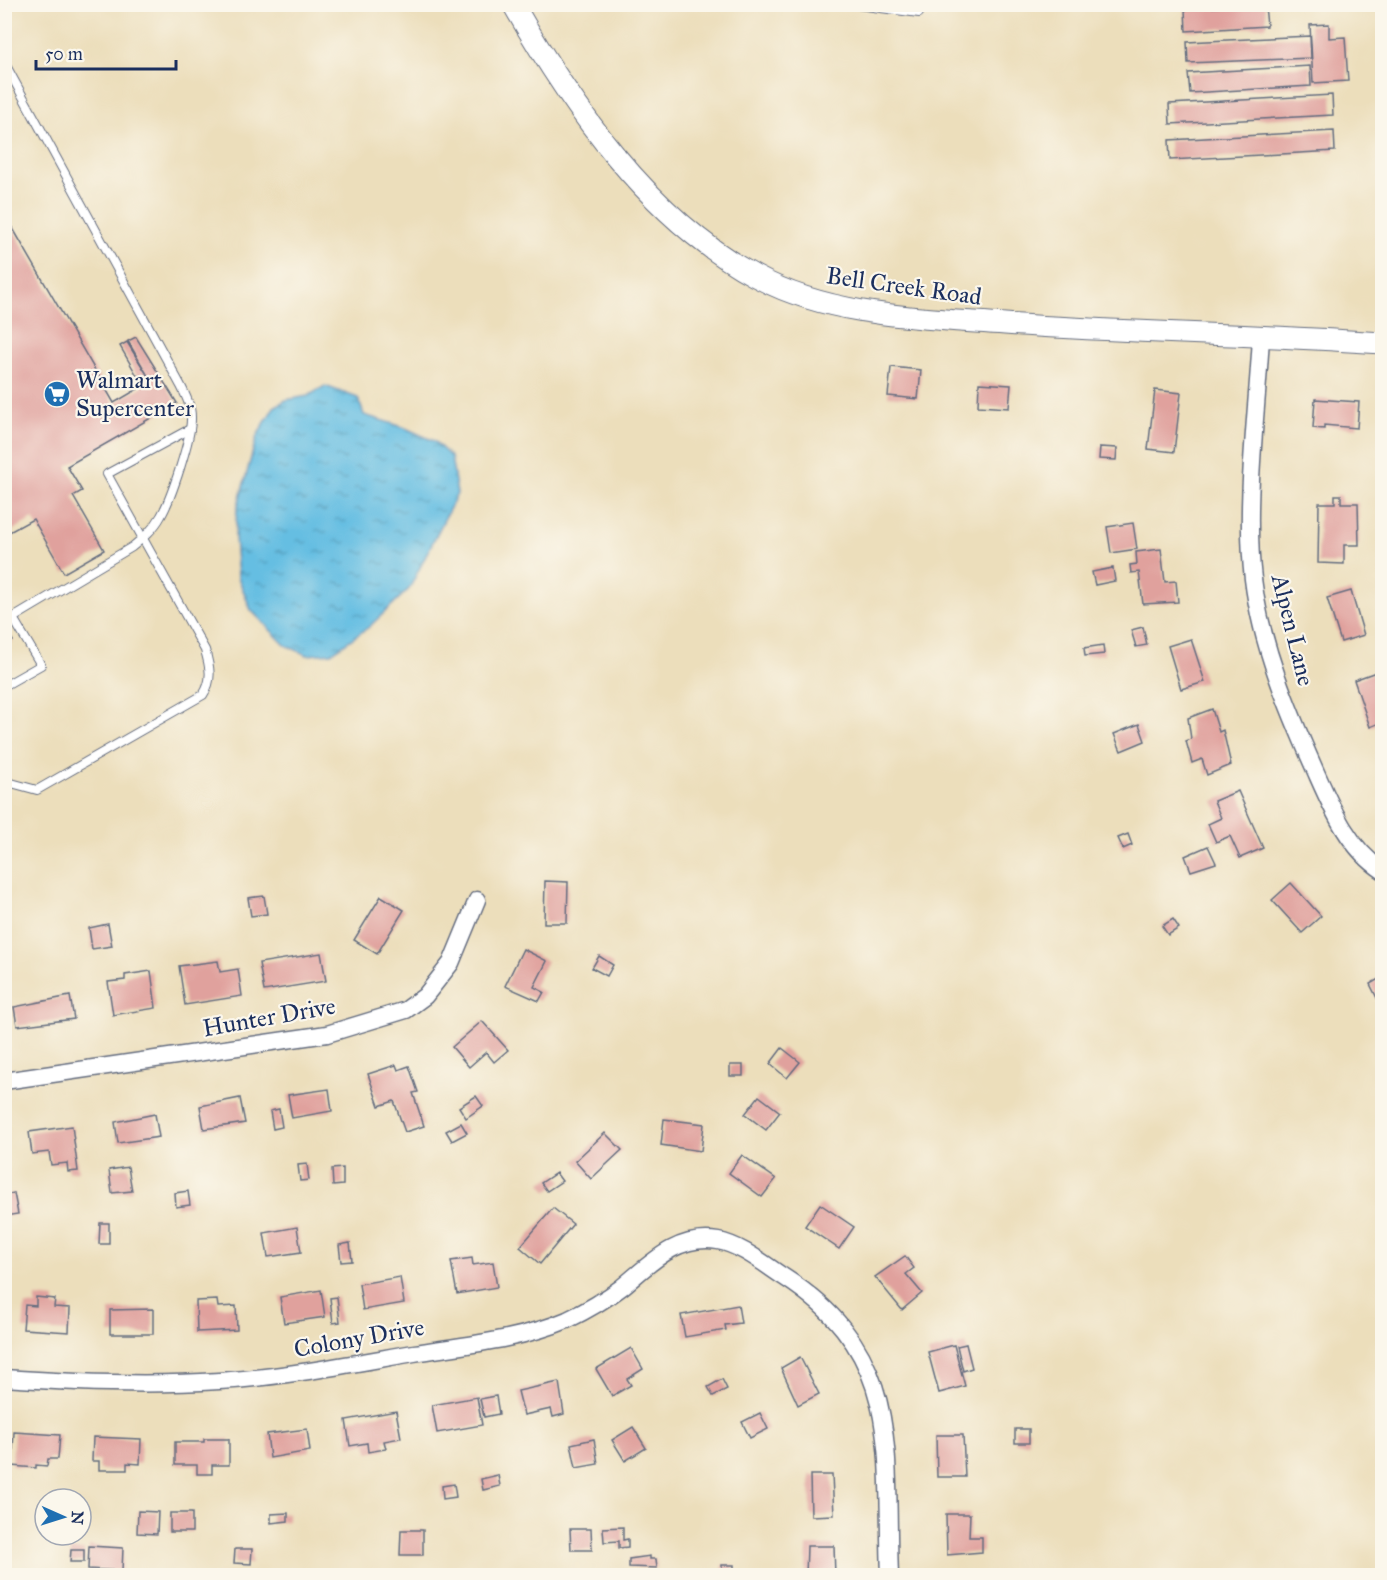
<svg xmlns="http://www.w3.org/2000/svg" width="1387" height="1580" font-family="'IM FELL Great Primer',serif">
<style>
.water{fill:url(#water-ripples);stroke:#4076a0;stroke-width:1.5}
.building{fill:#e0a19d}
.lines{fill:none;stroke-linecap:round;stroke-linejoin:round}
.service-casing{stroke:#646c7f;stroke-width:10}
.minor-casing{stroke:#646c7f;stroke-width:19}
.tertiary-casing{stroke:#646c7f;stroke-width:23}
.service{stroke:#fff;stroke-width:8}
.minor{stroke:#fff;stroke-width:16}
.tertiary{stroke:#fff;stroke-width:21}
.labels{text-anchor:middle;stroke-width:4.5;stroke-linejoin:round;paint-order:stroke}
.street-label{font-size:24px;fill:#1b2f5e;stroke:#fbf7ec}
.poi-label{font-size:24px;fill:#1b2f5e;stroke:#fbf7ec;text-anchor:start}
</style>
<defs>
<pattern id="water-ripples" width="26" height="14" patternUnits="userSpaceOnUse" patternTransform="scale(1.5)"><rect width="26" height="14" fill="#65bee2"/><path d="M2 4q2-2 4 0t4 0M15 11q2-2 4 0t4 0" fill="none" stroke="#529bba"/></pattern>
</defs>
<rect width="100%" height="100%" fill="#fbf7ec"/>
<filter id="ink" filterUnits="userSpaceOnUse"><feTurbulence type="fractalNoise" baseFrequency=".0167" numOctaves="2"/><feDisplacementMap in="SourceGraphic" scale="12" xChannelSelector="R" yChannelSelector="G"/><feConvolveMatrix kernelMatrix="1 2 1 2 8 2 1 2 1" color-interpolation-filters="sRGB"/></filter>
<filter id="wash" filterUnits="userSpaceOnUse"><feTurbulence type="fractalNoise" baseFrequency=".008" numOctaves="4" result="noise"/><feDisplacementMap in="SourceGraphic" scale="24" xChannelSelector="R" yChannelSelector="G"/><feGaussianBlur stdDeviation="1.35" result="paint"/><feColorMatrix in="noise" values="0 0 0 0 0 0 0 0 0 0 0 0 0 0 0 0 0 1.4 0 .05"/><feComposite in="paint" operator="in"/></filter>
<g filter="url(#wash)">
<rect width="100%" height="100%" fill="#ecdebb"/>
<polygon class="water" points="325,386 358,398 364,415 403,427 434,441 451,457 457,494 409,589 369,627 331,653 307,655 285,645 251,610 238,577 235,537 237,509 257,436 274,407 286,400 308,396"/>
<g id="blocks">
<g class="building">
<polygon points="1265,5 1267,26 1186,31 1185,9"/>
<polygon points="1329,24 1329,38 1345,37 1348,81 1313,83 1310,25"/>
<polygon points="1310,36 1311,58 1188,63 1187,42"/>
<polygon points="1310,66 1311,86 1190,93 1188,73"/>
<polygon points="1332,95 1333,115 1170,124 1169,104"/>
<polygon points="1334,131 1335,151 1170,160 1169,140"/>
<polygon points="4,213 114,403 143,386 120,346 127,342 151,381 128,341 136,337 177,403 67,466 82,491 73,496 104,550 64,573 33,519 4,535"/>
<polygon points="891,367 921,370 918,399 888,396"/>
<polygon points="979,383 1011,385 1009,408 978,406"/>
<polygon points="1155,390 1181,393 1174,452 1148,449"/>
<polygon points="1315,399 1359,402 1357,428 1324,425 1324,429 1313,428"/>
<polygon points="1100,447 1117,448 1116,460 1099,459"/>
<polygon points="1335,495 1341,495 1341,503 1358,503 1359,545 1344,545 1344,564 1318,563 1319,503 1335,503"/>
<polygon points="1133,523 1137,549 1111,553 1107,527"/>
<polygon points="1161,549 1165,582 1176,581 1178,602 1143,604 1139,572 1131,573 1130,565 1137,564 1136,552"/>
<polygon points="1113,568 1115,581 1095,585 1092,572"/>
<polygon points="1351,591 1364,635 1341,642 1327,598"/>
<polygon points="4,626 13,641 4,646"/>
<polygon points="1143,627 1147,645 1136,647 1131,630"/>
<polygon points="1191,639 1205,682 1181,689 1168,646"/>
<polygon points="1103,645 1104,654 1085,656 1084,648"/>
<polygon points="1376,672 1382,690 1382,722 1370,727 1354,680"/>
<polygon points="1212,709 1219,732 1223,730 1231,765 1207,775 1202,759 1192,763 1186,741 1191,739 1188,718"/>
<polygon points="1139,724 1145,741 1121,751 1114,734"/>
<polygon points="1238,791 1263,848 1240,858 1230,836 1216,842 1208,824 1221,818 1214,801"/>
<polygon points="1128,834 1132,845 1123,849 1118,838"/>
<polygon points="1208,846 1216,863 1191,871 1185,856"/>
<polygon points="545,881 568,882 567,923 544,923"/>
<polygon points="1291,883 1321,916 1302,933 1272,900"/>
<polygon points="264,896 267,914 251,916 248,898"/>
<polygon points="381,896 404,910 377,954 354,940"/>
<polygon points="1173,919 1179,928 1168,935 1162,926"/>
<polygon points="108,924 112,946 92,949 89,928"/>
<polygon points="523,949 547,961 534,987 544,992 539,1001 505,986"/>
<polygon points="321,953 326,981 264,991 259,963"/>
<polygon points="599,956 613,965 607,976 592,968"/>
<polygon points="218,961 220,972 238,969 242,996 185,1005 179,966"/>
<polygon points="151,971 156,1008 113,1015 108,982 125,980 125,975"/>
<polygon points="1382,977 1382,1008 1370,984"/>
<polygon points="70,996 74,1019 17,1026 14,1007"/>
<polygon points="482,1021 508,1050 494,1062 486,1052 469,1067 452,1047"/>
<polygon points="782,1048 800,1062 787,1078 770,1064"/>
<polygon points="396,1065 398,1070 409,1066 418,1092 413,1093 424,1126 405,1132 394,1101 379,1106 368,1074"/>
<rect x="730" y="1065" width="13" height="11"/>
<polygon points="329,1089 332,1111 292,1118 288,1095"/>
<polygon points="476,1096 483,1106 466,1118 459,1107"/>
<polygon points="759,1096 780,1112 766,1130 745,1114"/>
<polygon points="240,1098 245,1123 204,1129 200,1106"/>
<polygon points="279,1109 282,1127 273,1129 270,1111"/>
<polygon points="155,1114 159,1137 118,1143 115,1122"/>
<polygon points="664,1119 704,1124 701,1151 661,1145"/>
<polygon points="461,1123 467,1133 452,1141 446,1131"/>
<polygon points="72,1126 78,1171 68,1172 67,1163 51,1165 49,1152 32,1154 29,1132"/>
<polygon points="605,1133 622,1150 591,1179 575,1161"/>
<polygon points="742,1155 776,1179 762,1197 729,1173"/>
<polygon points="307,1164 309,1180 300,1181 298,1165"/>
<polygon points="128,1167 132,1191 112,1193 109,1170"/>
<polygon points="343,1168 343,1185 333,1186 332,1169"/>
<polygon points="556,1173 562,1181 547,1191 541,1183"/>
<polygon points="188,1191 190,1205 176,1207 175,1193"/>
<polygon points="14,1193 18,1214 5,1216 5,1195"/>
<polygon points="820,1204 854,1227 839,1249 805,1226"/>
<polygon points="553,1208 573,1224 540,1264 520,1247"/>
<polygon points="100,1223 109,1223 109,1244 99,1244"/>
<polygon points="297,1227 301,1252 268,1257 264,1233"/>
<polygon points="350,1243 352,1261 341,1262 339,1245"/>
<polygon points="905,1256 914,1268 906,1274 922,1293 902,1310 875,1277"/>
<polygon points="472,1258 473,1265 493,1262 497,1287 457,1294 451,1261"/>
<polygon points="400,1277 404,1303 363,1310 359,1284"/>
<polygon points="321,1290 325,1317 284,1323 280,1297"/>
<polygon points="36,1297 55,1299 54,1307 70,1308 69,1332 23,1329 25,1305 36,1306"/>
<polygon points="337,1297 340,1322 333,1323 330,1298"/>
<polygon points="217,1300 218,1307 236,1306 237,1330 197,1332 196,1301"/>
<polygon points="738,1305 741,1323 725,1325 726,1330 685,1337 681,1315"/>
<polygon points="153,1309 153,1334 110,1334 110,1310"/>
<polygon points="966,1344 972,1368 963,1371 957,1346"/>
<polygon points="954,1345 965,1386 939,1393 928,1352"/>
<polygon points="631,1348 643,1369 627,1379 631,1385 612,1396 596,1369"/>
<polygon points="800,1357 819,1394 798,1405 781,1368"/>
<polygon points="722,1379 727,1389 713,1396 708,1387"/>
<polygon points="559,1382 564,1414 553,1417 551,1409 524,1415 518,1391"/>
<polygon points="496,1396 499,1414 484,1417 480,1399"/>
<polygon points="477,1397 482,1425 437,1433 432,1405"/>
<polygon points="396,1411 401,1438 384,1441 386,1449 368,1452 367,1443 350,1446 346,1420"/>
<polygon points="760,1413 768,1429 750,1438 742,1422"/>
<polygon points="633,1427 646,1448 625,1461 612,1440"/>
<polygon points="307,1429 310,1451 270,1458 267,1434"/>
<rect x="1015" y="1429" width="14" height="14"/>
<polygon points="14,1432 60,1435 58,1459 48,1459 47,1466 36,1465 36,1468 12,1466"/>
<polygon points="936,1435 963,1435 965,1477 937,1477"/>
<polygon points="93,1437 141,1439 140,1464 127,1463 127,1470 99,1470 99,1461 92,1461"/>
<polygon points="204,1439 229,1439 229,1465 212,1465 212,1474 197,1474 197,1465 175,1465 175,1442 204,1442"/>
<polygon points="594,1439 598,1464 576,1468 571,1444"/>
<polygon points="498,1475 500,1486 483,1490 481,1479"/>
<polygon points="810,1475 832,1475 834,1515 811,1516"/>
<polygon points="454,1484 456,1497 443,1499 442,1486"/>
<polygon points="138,1511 158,1512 157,1534 137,1533"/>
<rect x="170" y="1513" width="22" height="19"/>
<polygon points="288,1513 288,1521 271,1523 271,1514"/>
<polygon points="946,1514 970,1514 969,1537 982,1537 982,1552 947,1555"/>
<polygon points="623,1527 623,1540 628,1539 628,1547 619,1548 619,1541 604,1542 603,1528"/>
<polygon points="570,1529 591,1529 592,1550 571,1550"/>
<polygon points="401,1530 423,1530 423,1555 400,1555"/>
<polygon points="89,1546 123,1548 122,1571 88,1569"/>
<polygon points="807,1546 834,1546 835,1576 806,1576"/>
<polygon points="235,1549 252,1549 251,1564 234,1563"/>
<polygon points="71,1550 84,1550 84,1562 70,1562"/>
<polygon points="650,1556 650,1559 656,1559 657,1568 629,1567 629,1559"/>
<polygon points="722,1565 734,1565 734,1575 722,1574"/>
</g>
</g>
</g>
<g filter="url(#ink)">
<use href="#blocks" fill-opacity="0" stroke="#646c7f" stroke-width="1.5"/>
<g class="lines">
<defs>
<g id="service">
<polyline points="850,4 919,13"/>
<path d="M 4,62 L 181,386 C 186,396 191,406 191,417 C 192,437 171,499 161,516 C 154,529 143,538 132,547 L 13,618 L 41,665 L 4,686"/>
<path d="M 4,781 L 37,790 L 203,695 C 213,680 210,667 205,650 L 107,474 L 190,429"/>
</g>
<g id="minor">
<path d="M 1261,337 C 1257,413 1244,505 1253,579 C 1261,645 1288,709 1315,770 C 1331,806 1348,848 1382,870"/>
<polyline points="4,1081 327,1034 406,1010 425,996 451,963 477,900"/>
<path d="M 4,1378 C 76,1383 148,1386 219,1381 C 285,1377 350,1364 414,1353 C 465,1345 520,1340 567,1320 C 586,1311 605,1300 622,1287 C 650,1264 677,1234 718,1241 C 741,1245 764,1264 784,1277 C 904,1354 885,1450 890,1576"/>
</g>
<path id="tertiary" d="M 513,4 C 571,106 650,219 755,276 C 830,317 922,318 1005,324 C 1131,333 1257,334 1382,343"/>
</defs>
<use href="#service" class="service-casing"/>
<use href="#minor" class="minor-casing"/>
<use href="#tertiary" class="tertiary-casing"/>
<use href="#service" class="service"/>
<use href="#minor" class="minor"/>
<use href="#tertiary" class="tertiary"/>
</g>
</g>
<defs>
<symbol id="supermarket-disc" viewBox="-11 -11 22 22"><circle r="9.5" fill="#1f6fb2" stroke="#fbf7ec"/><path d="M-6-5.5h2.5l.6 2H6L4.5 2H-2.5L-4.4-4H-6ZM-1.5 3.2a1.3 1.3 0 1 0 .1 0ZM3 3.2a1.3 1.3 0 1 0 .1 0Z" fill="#fff"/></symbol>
</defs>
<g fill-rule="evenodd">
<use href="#supermarket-disc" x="42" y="379" width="30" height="30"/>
</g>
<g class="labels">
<g class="street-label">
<text transform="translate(904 286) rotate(8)" y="8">Bell Creek Road</text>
<text transform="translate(1293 630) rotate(76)" y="8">Alpen Lane</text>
<text transform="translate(269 1017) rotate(-10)" y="8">Hunter Drive</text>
<text transform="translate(359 1338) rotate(-10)" y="8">Colony Drive</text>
</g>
<g class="poi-label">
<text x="76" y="388">Walmart<tspan x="76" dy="28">Supercenter</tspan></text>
</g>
</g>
<rect width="1387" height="1580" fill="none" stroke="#fbf7ec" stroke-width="24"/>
<g transform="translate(63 1517) rotate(93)"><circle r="28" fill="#fbf7ec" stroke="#a1a7b3" stroke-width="1.5"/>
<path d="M0-4.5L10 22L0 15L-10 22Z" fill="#1f6fb2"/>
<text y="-9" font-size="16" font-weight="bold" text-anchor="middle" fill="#1b2f5e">N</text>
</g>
<path d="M36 60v9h140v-9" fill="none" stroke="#1b2f5e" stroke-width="3"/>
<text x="45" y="60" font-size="18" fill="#1b2f5e" stroke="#fbf7ec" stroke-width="4.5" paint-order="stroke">50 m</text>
</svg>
